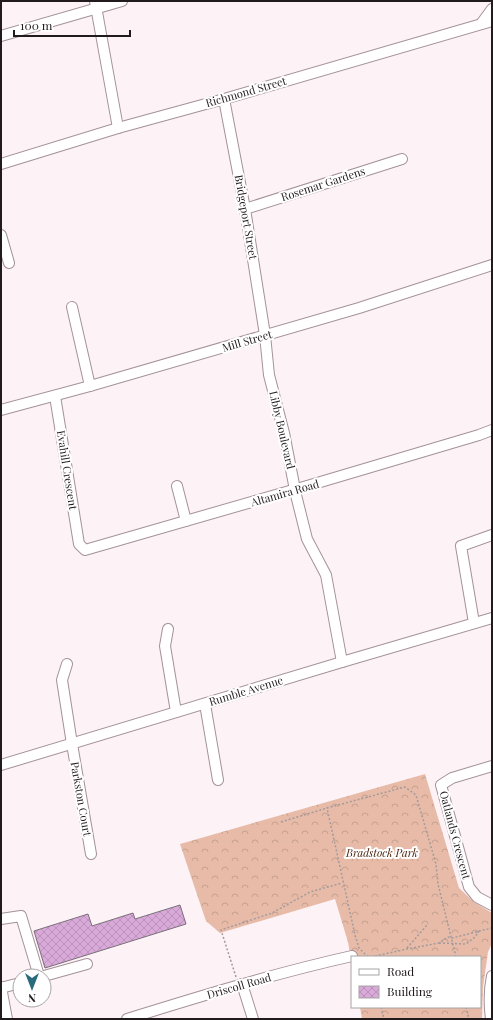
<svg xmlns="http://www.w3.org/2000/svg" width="493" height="1020" font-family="'Playfair Display',serif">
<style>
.forest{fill:url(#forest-crowns)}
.building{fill:url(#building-cross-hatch);stroke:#7a6f7a}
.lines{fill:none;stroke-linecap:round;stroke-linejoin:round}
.minor-casing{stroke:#a49299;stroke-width:12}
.path{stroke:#a39a9d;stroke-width:1.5;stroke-dasharray:2 2;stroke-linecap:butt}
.minor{stroke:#fff;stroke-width:10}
.labels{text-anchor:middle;stroke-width:4;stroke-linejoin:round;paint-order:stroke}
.street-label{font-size:11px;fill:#221b1d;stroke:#fff}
.park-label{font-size:11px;font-style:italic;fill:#461e09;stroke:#fff}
</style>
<defs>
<pattern id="forest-crowns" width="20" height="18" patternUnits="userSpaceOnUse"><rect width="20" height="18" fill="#e7bba7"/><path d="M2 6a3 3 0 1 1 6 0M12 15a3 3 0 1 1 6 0" fill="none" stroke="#c6a08f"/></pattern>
<pattern id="building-cross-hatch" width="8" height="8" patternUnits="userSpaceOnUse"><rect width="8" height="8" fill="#d9aad9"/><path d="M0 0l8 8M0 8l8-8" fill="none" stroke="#ba92ba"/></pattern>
</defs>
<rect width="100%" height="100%" fill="#fdf2f6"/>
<polygon class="forest" points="425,774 459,888 474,902 492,913 492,943 488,952 483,987 482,1019 362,1019 360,1007 480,1007 480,957 352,957 352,965 348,942 335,899 220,933 206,921 180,844"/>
<polygon class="building" points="180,905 186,924 45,968 34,931 88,914 92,926 133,913 135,919"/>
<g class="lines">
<defs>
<g id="minor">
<polyline points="95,1 118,128"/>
<polyline points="481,24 492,9"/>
<polyline points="1,36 122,1"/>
<polyline points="224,99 245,209 265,335 269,375 284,433 296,495 307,539 326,575 342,662"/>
<polyline points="1,164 118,128 224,99 492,21"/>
<polyline points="245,209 402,159"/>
<polyline points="1,235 9,263"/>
<polyline points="72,307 90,386"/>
<polyline points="55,396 79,544 85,550 307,486 479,435 492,430"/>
<polyline points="1,410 90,386 359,308 492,265"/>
<polyline points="177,486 186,521"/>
<polyline points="474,623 461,546 492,535"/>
<polyline points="168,629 165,646 176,712"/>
<polyline points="67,664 62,680 72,744 91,854"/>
<polyline points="205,704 218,780"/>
<polyline points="1,765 342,662 492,618"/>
<polyline points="492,766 452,778 441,785 469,887 477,897 492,905"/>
<polyline points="1,919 21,916 39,976"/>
<polyline points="44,976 87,964"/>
<polyline points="242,984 253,1019"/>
<polyline points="1,987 7,1019"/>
<polyline points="1,988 20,983"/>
<path d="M 127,1019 C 201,996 276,973 352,956"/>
<path d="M 491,1019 C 489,1004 489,990 492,976"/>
</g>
</defs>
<use href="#minor" class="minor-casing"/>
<g class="path">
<polyline points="281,822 327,808"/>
<polyline points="439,943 466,944 475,937 479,931"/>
<polyline points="407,948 427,925"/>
<polyline points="368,957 359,948 355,935 327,808 405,787 416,795 436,864 438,884 456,957"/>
<polyline points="371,957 407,949 439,943 448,937 452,938 492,928"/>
<polyline points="236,977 221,930 272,913 310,892 342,883"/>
<polyline points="381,1007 384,1019"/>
<polyline points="466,1007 469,1019"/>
</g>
<use href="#minor" class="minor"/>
</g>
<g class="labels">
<g class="street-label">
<text transform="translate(246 92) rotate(-16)" y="4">Richmond Street</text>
<text transform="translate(323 184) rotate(-18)" y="4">Rosemar Gardens</text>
<text transform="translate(246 217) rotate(80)" y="4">Bridgeport Street</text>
<text transform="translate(247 341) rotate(-16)" y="4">Mill Street</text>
<text transform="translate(282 430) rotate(77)" y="4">Libby Boulevard</text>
<text transform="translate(67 470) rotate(81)" y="4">Evahill Crescent</text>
<text transform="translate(285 493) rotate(-16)" y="4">Altamira Road</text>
<text transform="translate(246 691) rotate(-17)" y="4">Rumble Avenue</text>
<text transform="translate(81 799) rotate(80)" y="4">Parkston Court</text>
<text transform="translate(455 835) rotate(75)" y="4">Oatlands Crescent</text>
<text transform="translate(239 986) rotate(-16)" y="4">Driscoll Road</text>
</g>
<g class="park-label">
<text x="382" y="857">Bradstock Park</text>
</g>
</g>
<rect width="493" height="1020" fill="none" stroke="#221b1d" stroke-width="4"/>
<rect x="351" y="956" width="130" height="52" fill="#ffffff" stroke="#a7a4a5"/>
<rect x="359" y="969" width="20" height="6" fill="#ffffff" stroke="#a7a4a5"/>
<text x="387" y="976" font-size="12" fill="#221b1d">Road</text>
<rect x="359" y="986" width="20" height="12" fill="url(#building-cross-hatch)" stroke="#a7a4a5"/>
<text x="387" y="996" font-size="12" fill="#221b1d">Building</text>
<g transform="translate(32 988) rotate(180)"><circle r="19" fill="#ffffff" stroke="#a7a4a5"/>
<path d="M0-3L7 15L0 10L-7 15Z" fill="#2a6b7e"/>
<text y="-6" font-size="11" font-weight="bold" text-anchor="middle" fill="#221b1d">N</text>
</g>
<path d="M14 30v6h116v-6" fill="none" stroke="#221b1d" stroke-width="2"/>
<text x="20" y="30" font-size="12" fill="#221b1d" stroke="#ffffff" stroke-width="3" paint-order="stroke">100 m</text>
</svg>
